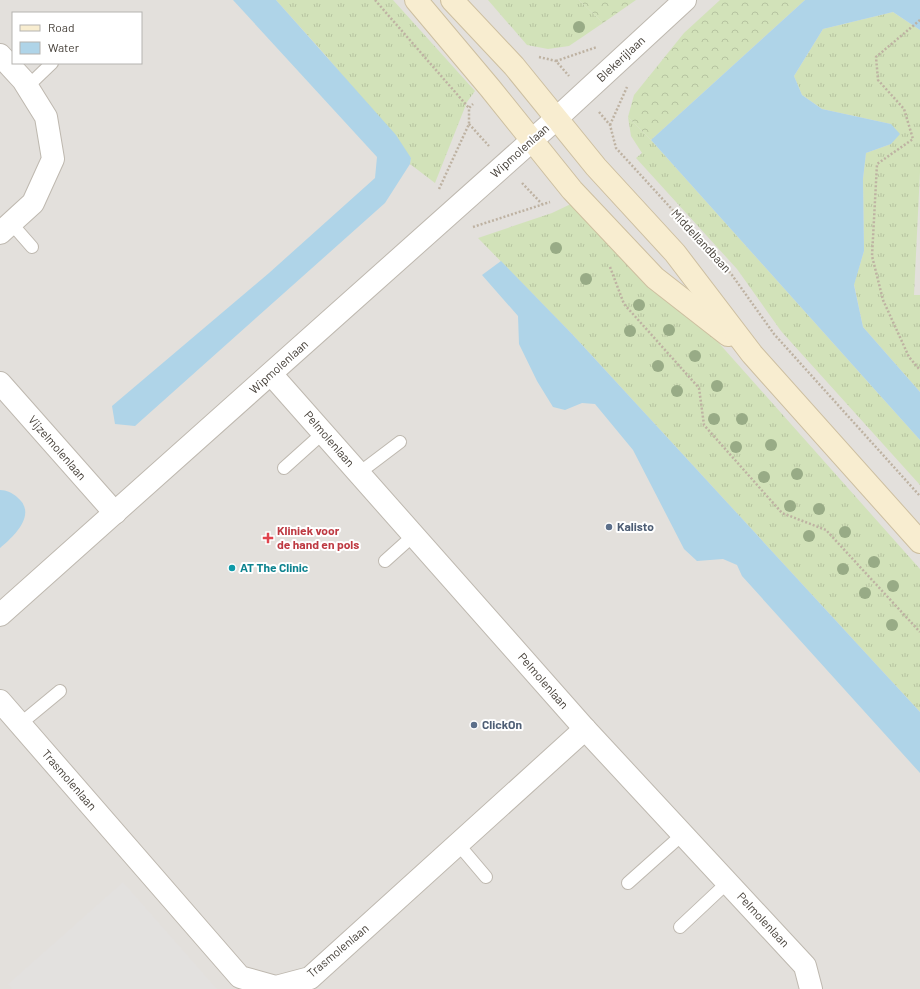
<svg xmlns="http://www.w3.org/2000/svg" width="920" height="989" font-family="Barlow,sans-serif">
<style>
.industrial{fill:#e3e0dc;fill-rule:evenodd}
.grass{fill:url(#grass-tufts)}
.forest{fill:url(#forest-crowns)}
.parking{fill:#e3e1df}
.water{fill:#afd4e8}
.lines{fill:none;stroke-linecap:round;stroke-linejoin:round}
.lane-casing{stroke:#beb8af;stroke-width:14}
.street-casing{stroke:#beb8af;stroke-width:24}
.secondary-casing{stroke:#cdbfa0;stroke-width:24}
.path{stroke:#beb2a2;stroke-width:2.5;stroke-dasharray:2 2;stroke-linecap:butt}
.lane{stroke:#fff;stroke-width:12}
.street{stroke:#fff;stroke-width:22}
.secondary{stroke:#f8edd0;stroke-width:22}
.tree{fill:#98ab86}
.service-dot{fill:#5c6f8a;stroke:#fff;stroke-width:1.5}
.health-dot{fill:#e0444e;stroke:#fff;stroke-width:1.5}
.culture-dot{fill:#0f9aa8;stroke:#fff;stroke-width:1.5}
.labels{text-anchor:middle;stroke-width:4;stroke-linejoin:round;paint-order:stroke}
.street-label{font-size:12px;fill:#47413a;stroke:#fff}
.service-label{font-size:12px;font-weight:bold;fill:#4e5e75;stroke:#fff;text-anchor:start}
.health-label{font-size:12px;font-weight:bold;fill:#be3a42;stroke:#fff;text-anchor:start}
.culture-label{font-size:12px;font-weight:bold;fill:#0d838f;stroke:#fff;text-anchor:start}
</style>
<defs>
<pattern id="grass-tufts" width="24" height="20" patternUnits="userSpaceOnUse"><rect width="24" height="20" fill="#d2e2b9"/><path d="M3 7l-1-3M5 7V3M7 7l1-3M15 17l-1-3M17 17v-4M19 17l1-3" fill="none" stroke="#b6c3a0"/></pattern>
<pattern id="forest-crowns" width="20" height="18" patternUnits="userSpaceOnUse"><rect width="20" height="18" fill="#d2e2b9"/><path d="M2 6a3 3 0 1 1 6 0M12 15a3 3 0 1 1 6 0" fill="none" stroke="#b6c3a0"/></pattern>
</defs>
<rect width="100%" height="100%" fill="#f3f0eb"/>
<path class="industrial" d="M 0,0 L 920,0 L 920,989 L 0,989 ZM 13,13 L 141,13 L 141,63 L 13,63 Z"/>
<g class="grass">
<polygon points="276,0 393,0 475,91 467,102 435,183 410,164 411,158 327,57"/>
<polygon points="488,0 579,0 603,23 569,46 548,49 527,45"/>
<polygon points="893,12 920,30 920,172 914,295 920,295 920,392 863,327 854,284 864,251 863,179 866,153 891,144 891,124 822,109 802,95 794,76 823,29"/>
<polygon points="628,117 651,140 920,440 920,485 781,331 737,269 636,158 642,153 631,136"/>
<polygon points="575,202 709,332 920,569 920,712 572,334 478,238 552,213"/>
</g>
<g class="forest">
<polygon points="579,0 636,0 603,23"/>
<polygon points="720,0 805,0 651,140 628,117 634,95 684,33"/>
</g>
<polygon class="parking" points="123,882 217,989 12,989 8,984"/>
<g class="water">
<polygon points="233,0 276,0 396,135 411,158 410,164 385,203 135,426 115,424 112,406 269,273 375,178 377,157"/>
<polygon points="805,0 920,0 920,30 893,12 823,29 794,76 802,95 822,109 891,124 900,134 891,144 866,153 863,179 864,251 854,285 863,327 920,392 920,440 651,140"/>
<polygon points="501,261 572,334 920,712 920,773 742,576 737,565 723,559 697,561 684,549 633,450 595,404 582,403 565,410 553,407 537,381 519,344 518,316 482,275"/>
<path d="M 0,490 C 7,490 12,493 17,497 C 38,514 14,536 0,548 Z"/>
</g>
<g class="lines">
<defs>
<g id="lane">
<polyline points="27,87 52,63"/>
<polyline points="11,223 32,247"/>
<polyline points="284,468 323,433"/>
<polyline points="359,473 400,442"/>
<polyline points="385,561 414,535"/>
<polyline points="20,724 60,691"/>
<polyline points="458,844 486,877"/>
<polyline points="628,883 683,834"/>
<polyline points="680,927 728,882"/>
</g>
<g id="street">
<polyline points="0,55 23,80 46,117 53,159 33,203 0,233"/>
<polyline points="271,374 585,729 805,966 811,989"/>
<polyline points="0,383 115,513"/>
<polyline points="0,615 557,118 685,0"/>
<polyline points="0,701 240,977 276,987 310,978 585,729"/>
</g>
<g id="secondary">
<polyline points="416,0 490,88 572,190 655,278 728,335"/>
<polyline points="452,0 514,66 596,167 675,253 752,354 920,542"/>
</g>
</defs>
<use href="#lane" class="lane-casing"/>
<use href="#street" class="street-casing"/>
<use href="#secondary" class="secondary-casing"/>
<g class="path">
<polyline points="375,0 469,108"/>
<polyline points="920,20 876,57 878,80 904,109 913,139 877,164 872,256 883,300 909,357 920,370"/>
<polyline points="539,57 556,61 569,76"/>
<polyline points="556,61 597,47"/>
<polyline points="599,112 610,125 616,148 732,275 774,334 920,496"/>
<polyline points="469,124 489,146"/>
<polyline points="610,125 627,87"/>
<polyline points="522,183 542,204"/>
<polyline points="439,189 469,124 469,108 473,104"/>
<polyline points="473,227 550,202"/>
<polyline points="610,267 624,304 699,388 704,425 782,513 826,530 920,632"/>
</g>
<use href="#lane" class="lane"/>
<use href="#street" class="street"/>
<use href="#secondary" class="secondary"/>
</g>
<g class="tree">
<circle cx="579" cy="27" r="6"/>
<circle cx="556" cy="248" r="6"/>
<circle cx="586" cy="279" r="6"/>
<circle cx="639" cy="305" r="6"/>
<circle cx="669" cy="330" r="6"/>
<circle cx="630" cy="331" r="6"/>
<circle cx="695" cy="356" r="6"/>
<circle cx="658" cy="366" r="6"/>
<circle cx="717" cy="386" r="6"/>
<circle cx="677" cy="391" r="6"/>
<circle cx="714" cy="419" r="6"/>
<circle cx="742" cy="419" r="6"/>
<circle cx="771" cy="445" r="6"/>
<circle cx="736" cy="447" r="6"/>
<circle cx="797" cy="474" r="6"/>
<circle cx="764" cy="477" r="6"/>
<circle cx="790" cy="506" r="6"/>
<circle cx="819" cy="509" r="6"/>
<circle cx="845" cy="532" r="6"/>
<circle cx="809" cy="536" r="6"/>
<circle cx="874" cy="562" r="6"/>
<circle cx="843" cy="569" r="6"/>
<circle cx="893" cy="586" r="6"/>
<circle cx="865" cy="593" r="6"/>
<circle cx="892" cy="625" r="6"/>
</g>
<g class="service-dot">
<circle cx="609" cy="527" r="4"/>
<circle cx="474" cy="725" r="4"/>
</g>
<path class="health-dot" d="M266 532h4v4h4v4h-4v4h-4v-4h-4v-4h4z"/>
<circle class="culture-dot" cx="232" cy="568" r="4"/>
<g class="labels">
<g class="street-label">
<text transform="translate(621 59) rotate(-43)" y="4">Blekerijlaan</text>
<text transform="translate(520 151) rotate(-42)" y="4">Wipmolenlaan</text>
<text transform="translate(701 241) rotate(47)" y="4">Middellandbaan</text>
<text transform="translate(279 367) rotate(-42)" y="4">Wipmolenlaan</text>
<text transform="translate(329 439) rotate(49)" y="4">Pelmolenlaan</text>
<text transform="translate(57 448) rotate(49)" y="4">Vijzelmolenlaan</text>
<text transform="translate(543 681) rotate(49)" y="4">Pelmolenlaan</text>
<text transform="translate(69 780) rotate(49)" y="4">Trasmolenlaan</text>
<text transform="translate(763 920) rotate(47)" y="4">Pelmolenlaan</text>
<text transform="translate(338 951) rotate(-40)" y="4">Trasmolenlaan</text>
</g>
<g class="service-label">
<text x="617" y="531">Kalisto</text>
<text x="482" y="729">ClickOn</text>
</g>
<g class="health-label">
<text x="277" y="535">Kliniek voor<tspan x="277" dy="14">de hand en pols</tspan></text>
</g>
<g class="culture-label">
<text x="240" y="572">AT The Clinic</text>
</g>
</g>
<rect x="12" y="12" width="130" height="52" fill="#ffffff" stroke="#b5b3b0"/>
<rect x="20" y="25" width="20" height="6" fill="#f8edd0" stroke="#b5b3b0"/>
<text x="48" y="32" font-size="12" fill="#47413a">Road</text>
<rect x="20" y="42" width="20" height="12" fill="#afd4e8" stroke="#b5b3b0"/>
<text x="48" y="52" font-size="12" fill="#47413a">Water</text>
</svg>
